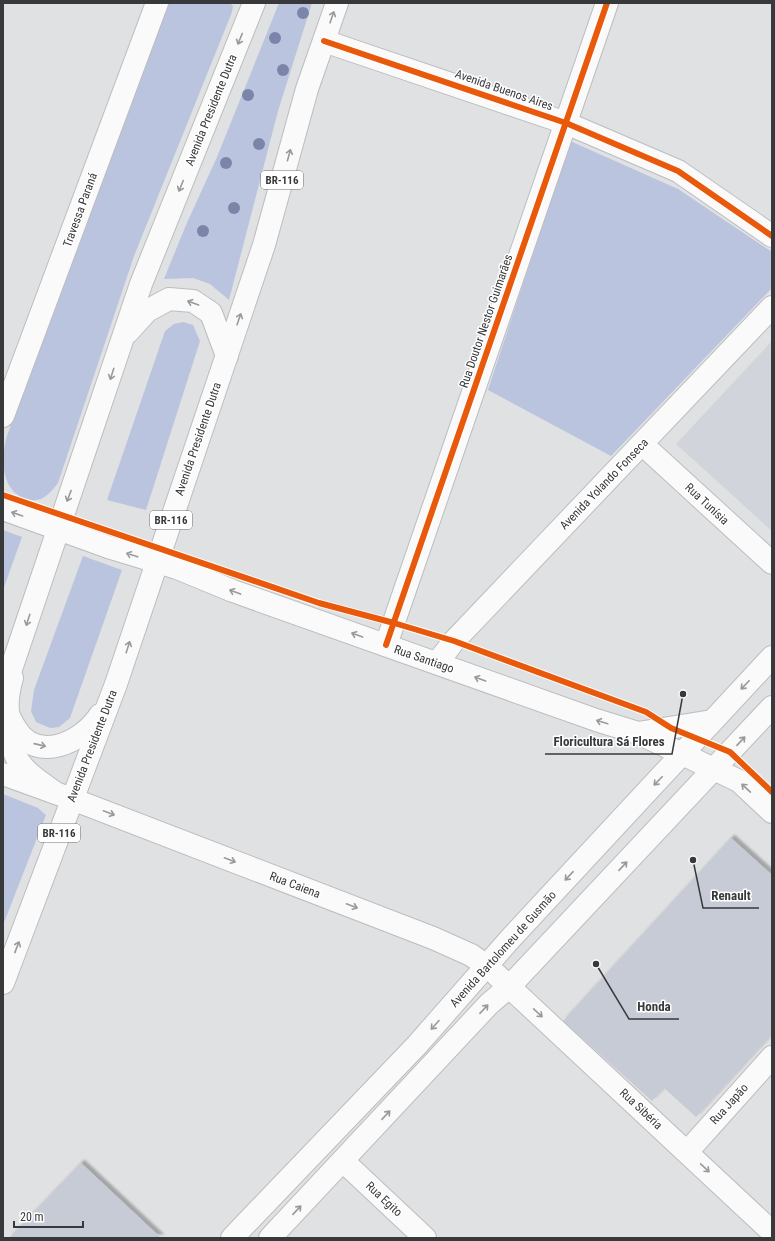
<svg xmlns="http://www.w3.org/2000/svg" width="775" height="1241" font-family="'Roboto Condensed',sans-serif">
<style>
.built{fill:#d1d4da}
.green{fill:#bbc4de}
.building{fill:#c7cbd5;filter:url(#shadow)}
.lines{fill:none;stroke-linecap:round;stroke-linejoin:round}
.minor-casing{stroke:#bcbdbf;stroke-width:24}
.tertiary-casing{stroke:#bcbdbf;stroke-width:24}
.secondary-casing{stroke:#bcbdbf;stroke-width:24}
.primary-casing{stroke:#bcbdbf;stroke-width:24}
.trunk-casing{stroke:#bcbdbf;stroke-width:24}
.minor{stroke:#fafafb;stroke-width:22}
.tertiary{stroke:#fafafb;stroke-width:22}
.secondary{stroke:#fafafb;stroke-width:22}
.primary{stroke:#fafafb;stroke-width:22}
.trunk{stroke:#fafafb;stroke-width:22}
.cycleway-casing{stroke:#fff;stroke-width:8}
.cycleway{stroke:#e8590c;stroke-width:6}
.tree{fill:#7b85aa}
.oneway{stroke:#999a9b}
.labels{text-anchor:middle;stroke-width:3;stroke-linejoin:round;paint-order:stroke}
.shield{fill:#fff;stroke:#747476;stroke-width:1}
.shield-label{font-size:11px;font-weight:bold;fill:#38393b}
.street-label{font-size:12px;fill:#38393b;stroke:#fff}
.leader{fill:none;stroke:#38393b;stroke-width:1.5}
.callout-dot{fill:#38393b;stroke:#fff;stroke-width:1.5}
.callout-label{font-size:13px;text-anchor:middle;font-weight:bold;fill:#38393b;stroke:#fff;stroke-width:3;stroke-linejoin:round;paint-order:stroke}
</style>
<defs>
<filter id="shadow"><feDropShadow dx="3.5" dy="-3.5" stdDeviation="1" flood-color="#0004"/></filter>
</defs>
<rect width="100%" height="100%" fill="#dfe1e3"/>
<polygon class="built" points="772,341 772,531 676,444"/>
<g class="green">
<path d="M 167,3 L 230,3 L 233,6 L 232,12 L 134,256 L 58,483 C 51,492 43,502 31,500 C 1,495 0,460 7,436 L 119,125 Z"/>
<polygon points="279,3 312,3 278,111 229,300 210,284 193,278 164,279 186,225 217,157"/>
<polygon points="570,141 678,189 772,252 772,288 611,456 488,390"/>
<polygon points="183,322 193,325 200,341 146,510 107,500 165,331 174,324"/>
<polygon points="3,530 22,537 3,590"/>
<polygon points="83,556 122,570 70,718 59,727 50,728 36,722 31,711 34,690"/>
<polygon points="3,794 38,808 46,815 3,925"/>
</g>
<g class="building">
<polygon points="731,838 772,875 772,1034 696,1117 664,1088 652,1101 563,1021"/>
<polygon points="81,1163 161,1238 9,1238"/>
</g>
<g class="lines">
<defs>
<g id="minor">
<polyline points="324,41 566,123 678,171 772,236"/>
<polyline points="3,416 157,3"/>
<polyline points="642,444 772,563"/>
<polyline points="386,645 607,3"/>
<polyline points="437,663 454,641 772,307"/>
<polyline points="687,1152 772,1057"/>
<polyline points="343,1161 425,1238"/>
</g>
<polyline id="tertiary" points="638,733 712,721"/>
<g id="secondary">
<polyline points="3,509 108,547 177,568 233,591 596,720 638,733 739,781 772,812"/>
<polyline points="3,774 72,799 433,938 471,955 487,966 772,1232"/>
</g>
<g id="primary">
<polyline points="232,1238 417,1045 511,938 772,657"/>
<polyline points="270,1238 489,1004 509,987 772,707"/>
</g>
<g id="trunk">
<polyline points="128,332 147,311 169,299 193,301 211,313 227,356"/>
<path d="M 12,678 C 9,688 7,701 8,712 C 9,718 13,724 16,729 C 37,764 83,742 100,715"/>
<polyline points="3,693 141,284 254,3"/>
<path d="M 9,720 C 11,763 21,768 54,792"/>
<polyline points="3,983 116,684 264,245 307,89 337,3"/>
</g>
</defs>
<use href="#minor" class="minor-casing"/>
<use href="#tertiary" class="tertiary-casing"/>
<use href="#secondary" class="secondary-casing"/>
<use href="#primary" class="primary-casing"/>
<use href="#trunk" class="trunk-casing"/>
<use href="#minor" class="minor"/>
<use href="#tertiary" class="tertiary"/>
<use href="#secondary" class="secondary"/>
<use href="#primary" class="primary"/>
<use href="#trunk" class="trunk"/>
<defs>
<g id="cycleway">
<polyline points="324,41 566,123 678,171 772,236"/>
<polyline points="3,495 319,603 394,623 454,641 646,712 671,728 730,752 772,792"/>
<polyline points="386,645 607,3"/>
</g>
</defs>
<use href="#cycleway" class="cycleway-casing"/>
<use href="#cycleway" class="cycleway"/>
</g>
<g class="tree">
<circle cx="303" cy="13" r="6"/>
<circle cx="275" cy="38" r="6"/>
<circle cx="283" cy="70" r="6"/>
<circle cx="248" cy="95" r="6"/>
<circle cx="259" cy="144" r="6"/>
<circle cx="226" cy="163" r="6"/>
<circle cx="234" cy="208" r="6"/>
<circle cx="203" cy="231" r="6"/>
</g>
<defs><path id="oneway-shaft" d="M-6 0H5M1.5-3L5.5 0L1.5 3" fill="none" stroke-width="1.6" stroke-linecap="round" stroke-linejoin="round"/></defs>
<g class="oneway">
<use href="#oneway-shaft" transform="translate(332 17) rotate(-71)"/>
<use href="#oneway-shaft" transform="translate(240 39) rotate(112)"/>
<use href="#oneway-shaft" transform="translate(289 155) rotate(-75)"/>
<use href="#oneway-shaft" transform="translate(181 186) rotate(112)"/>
<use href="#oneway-shaft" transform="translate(193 303) rotate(-160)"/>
<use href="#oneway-shaft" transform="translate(239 319) rotate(-71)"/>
<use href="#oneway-shaft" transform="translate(112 374) rotate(108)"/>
<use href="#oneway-shaft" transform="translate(69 496) rotate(111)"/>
<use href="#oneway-shaft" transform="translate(17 514) rotate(-161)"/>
<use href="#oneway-shaft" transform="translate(132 555) rotate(-162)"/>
<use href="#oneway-shaft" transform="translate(235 592) rotate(-160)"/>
<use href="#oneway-shaft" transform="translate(28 620) rotate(108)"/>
<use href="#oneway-shaft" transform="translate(357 635) rotate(-160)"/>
<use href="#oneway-shaft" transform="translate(128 647) rotate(-72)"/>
<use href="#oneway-shaft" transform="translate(480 679) rotate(-160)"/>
<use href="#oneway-shaft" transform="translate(745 685) rotate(134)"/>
<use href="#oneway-shaft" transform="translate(602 722) rotate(-163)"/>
<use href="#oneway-shaft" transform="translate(741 741) rotate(-47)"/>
<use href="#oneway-shaft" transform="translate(40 745) rotate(13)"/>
<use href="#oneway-shaft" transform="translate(658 781) rotate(134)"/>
<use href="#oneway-shaft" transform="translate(746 788) rotate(-137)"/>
<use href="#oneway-shaft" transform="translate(109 813) rotate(21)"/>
<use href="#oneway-shaft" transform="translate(230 860) rotate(21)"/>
<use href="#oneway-shaft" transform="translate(623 866) rotate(-47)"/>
<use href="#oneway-shaft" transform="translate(569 876) rotate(133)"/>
<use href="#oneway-shaft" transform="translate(352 906) rotate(21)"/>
<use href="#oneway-shaft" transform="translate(17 947) rotate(-69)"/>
<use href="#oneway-shaft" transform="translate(484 1009) rotate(-47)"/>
<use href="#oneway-shaft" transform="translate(538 1013) rotate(43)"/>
<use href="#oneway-shaft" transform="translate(435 1025) rotate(132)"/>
<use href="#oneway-shaft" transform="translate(386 1115) rotate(-47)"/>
<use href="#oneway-shaft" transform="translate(705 1168) rotate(43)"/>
<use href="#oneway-shaft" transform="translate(297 1210) rotate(-47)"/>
</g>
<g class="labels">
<g class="shield">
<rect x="261" y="171" width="42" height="18" rx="3"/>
<rect x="150" y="511" width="42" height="18" rx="3"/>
<rect x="38" y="824" width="42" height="18" rx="3"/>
</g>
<g class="shield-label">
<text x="282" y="184">BR-116</text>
<text x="171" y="524">BR-116</text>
<text x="59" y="837">BR-116</text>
</g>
<g class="street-label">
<text transform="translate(504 90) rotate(19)" y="4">Avenida Buenos Aires</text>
<text transform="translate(211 110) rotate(-68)" y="4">Avenida Presidente Dutra</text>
<text transform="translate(80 210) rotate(-70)" y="4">Travessa Paraná</text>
<text transform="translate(486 321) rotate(-71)" y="4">Rua Doutor Nestor Guimarães</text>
<text transform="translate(198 439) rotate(-71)" y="4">Avenida Presidente Dutra</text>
<text transform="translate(604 484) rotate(-46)" y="4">Avenida Yolando Fonseca</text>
<text transform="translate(707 504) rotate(43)" y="4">Rua Tunísia</text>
<text transform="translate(424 659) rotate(19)" y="4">Rua Santiago</text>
<text transform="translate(92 746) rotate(-69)" y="4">Avenida Presidente Dutra</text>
<text transform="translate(295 885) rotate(21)" y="4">Rua Caiena</text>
<text transform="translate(503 949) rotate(-48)" y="4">Avenida Bartolomeu de Gusmão</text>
<text transform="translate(729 1104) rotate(-48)" y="4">Rua Japão</text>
<text transform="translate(641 1109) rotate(43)" y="4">Rua Sibéria</text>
<text transform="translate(384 1199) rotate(43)" y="4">Rua Egito</text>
</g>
</g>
<path class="leader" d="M683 694L672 754H545M693 860L703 908H759M596 964L629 1019H679"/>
<g class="callout-dot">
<circle cx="683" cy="694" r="4"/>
<circle cx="693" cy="860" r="4"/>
<circle cx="596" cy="964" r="4"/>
</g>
<g class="callout-label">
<text x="609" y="746">Floricultura Sá Flores</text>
<text x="731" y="900">Renault</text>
<text x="654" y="1011">Honda</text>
</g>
<rect width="775" height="1241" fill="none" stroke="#38393b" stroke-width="8"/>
<path d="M14 1221v6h69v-6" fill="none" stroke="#38393b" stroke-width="2"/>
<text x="20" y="1221" font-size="12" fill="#38393b" stroke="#ffffff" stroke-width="3" paint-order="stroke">20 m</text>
</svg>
